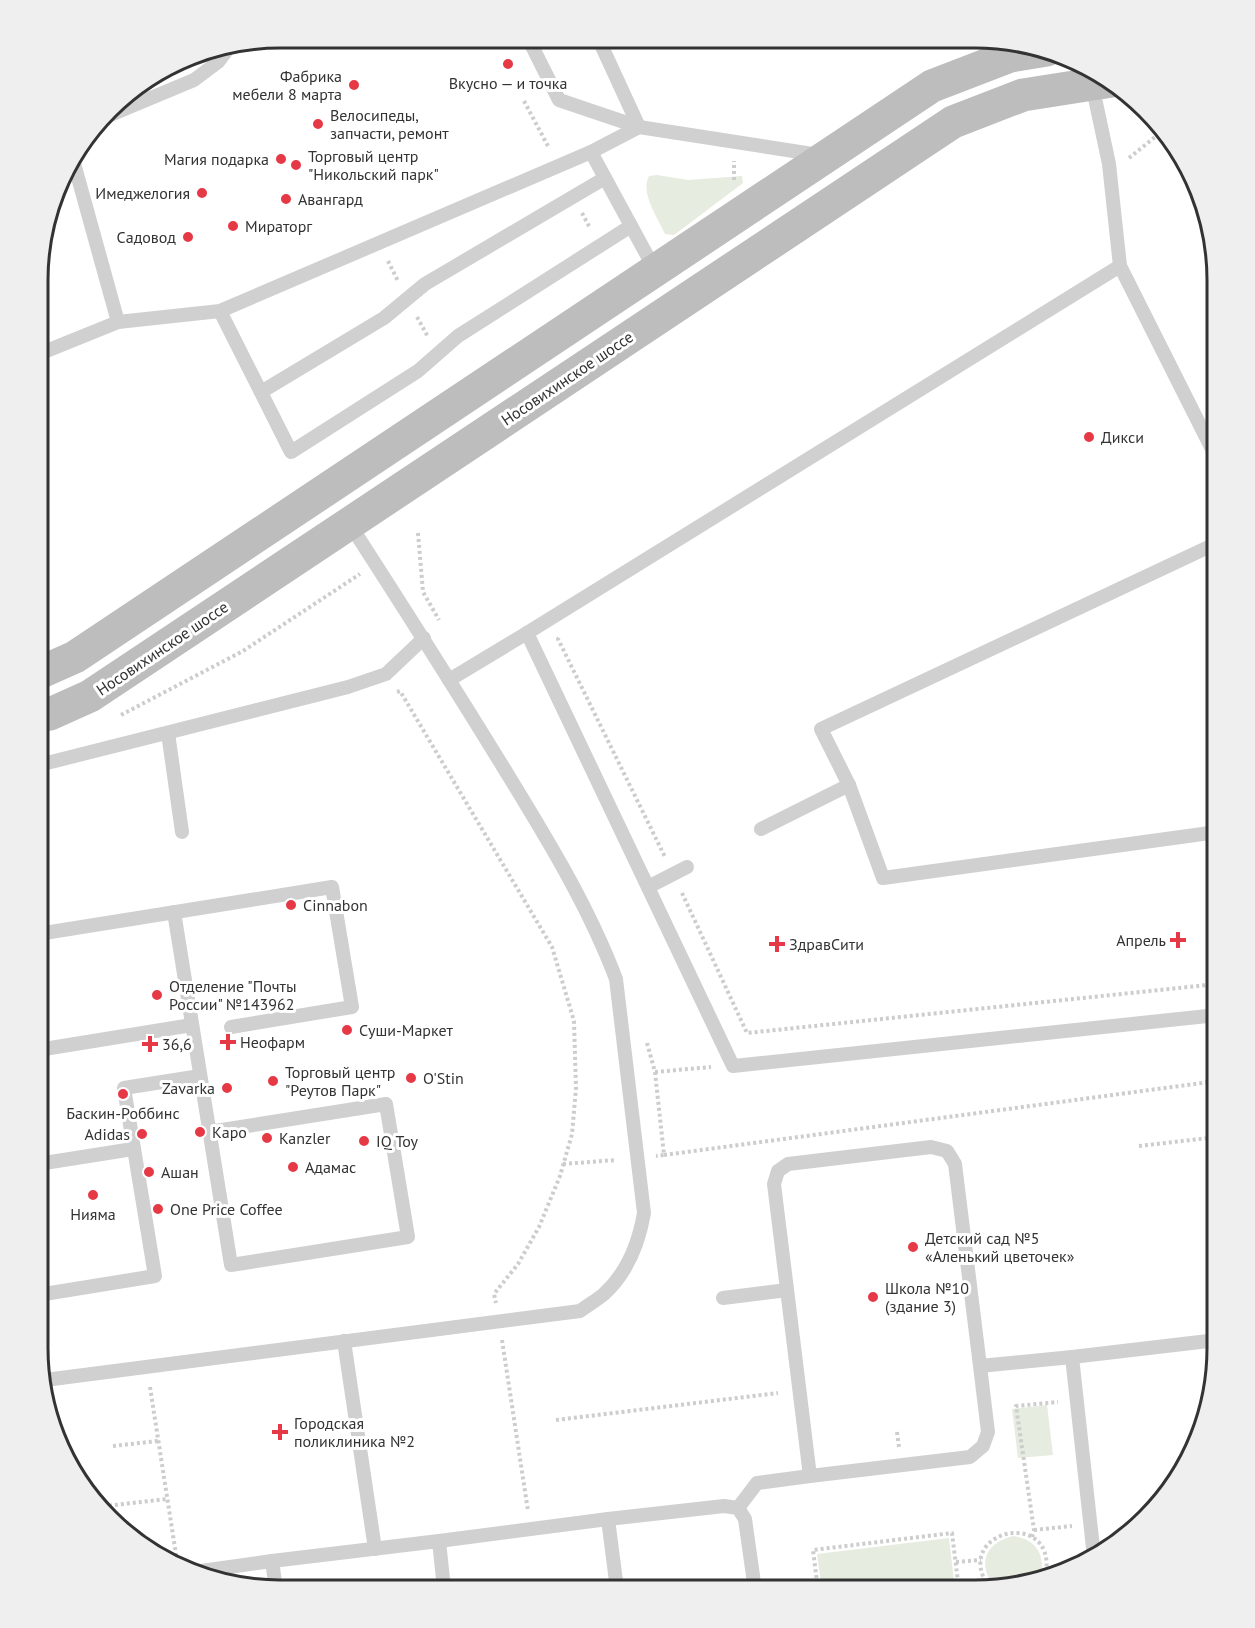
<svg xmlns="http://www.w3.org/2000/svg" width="1255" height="1628" font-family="'PT Sans',sans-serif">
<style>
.green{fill:#e6ecdf}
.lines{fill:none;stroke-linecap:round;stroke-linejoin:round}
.path{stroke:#cdcdcd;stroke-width:4;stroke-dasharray:3 3;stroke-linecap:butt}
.service{stroke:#d0d0d0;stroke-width:14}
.secondary{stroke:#bdbdbd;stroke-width:33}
.poi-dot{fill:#e63946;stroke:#fff;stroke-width:2}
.labels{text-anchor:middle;stroke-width:6;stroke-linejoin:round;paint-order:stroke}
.poi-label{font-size:16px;fill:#333;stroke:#fff;text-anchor:start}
.street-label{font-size:16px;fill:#333;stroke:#fff}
.rim{fill:none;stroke:#333;stroke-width:3}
</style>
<rect width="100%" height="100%" fill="#fff"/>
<g class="green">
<path d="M 657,175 L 688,180 L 742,176 L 743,183 L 674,235 L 665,234 C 658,218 640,193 649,176 Z"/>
<polygon points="1047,1405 1053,1455 1018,1458 1012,1409"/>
<path d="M 1013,1536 C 1035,1539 1045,1553 1041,1575 L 994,1586 C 977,1564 985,1543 1013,1536 Z"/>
<polygon points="949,1538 955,1590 822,1590 817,1554"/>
</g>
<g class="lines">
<g class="path">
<polyline points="524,101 549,148"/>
<polyline points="1129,158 1160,133"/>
<polyline points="734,180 734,161"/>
<polyline points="582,213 590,228"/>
<polyline points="388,261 398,281"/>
<polyline points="417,317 428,337"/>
<polyline points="418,533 423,592 439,620"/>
<polyline points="559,638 558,639 665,857"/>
<polyline points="397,692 400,691 552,947 574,1021 576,1088 572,1134 560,1176 539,1227 518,1264 494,1294 496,1303"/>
<polyline points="121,715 243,651 360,574"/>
<polyline points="682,893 747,1033 1217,984"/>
<polyline points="647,1043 655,1072 664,1155 656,1156"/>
<polyline points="655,1072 711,1067"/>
<polyline points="1139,1146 1217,1137"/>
<polyline points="664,1155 1217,1081"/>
<polyline points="563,1164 616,1160"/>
<polyline points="502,1340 528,1511"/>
<polyline points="150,1387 177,1561"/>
<polyline points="556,1420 778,1393"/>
<polyline points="897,1432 899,1447"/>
<polyline points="113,1446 158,1441"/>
<polyline points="97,1507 167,1499"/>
<polyline points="1034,1530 1072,1526"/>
<polyline points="1032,1537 1034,1530 1016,1406 1058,1402"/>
<polyline points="956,1562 981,1560"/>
<polyline points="958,1583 984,1580"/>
<path d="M 989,1587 C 950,1531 1056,1506 1046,1574"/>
<polyline points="818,1590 813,1550 952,1533 959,1590"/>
</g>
<g class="service">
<polyline points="528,38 559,100 639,127 819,155"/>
<polyline points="598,38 639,127"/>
<polyline points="1092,84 1109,164 1120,266"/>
<polyline points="103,118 194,80 218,62 230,46"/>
<polyline points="591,152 655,270"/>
<polyline points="72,156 118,322"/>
<polyline points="220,311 291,452 418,371 458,336 631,226"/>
<polyline points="39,354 118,322 220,311 591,152 639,127"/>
<polyline points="261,392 384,318 425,284 605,178"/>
<polyline points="449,680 527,633"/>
<polyline points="168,733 182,832"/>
<polyline points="39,765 348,687 386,674 424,638"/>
<polyline points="761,829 849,785"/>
<polyline points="1217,832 883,878 849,785 821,729 1217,543"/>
<polyline points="648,887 687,867"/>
<path d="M 174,912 C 193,1030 212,1148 231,1265 L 408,1237 L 386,1104 L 209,1132"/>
<polyline points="38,934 332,887 352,1007 231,1027"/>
<polyline points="1217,1015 733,1066 527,633 1120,266 1217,459"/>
<polyline points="38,1050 192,1025"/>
<polyline points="38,1164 133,1149"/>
<polyline points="38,1295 155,1276 124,1088 200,1076"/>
<polyline points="723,1298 787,1290"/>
<polyline points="344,1341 375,1549"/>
<polyline points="980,1366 988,1432 983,1446 970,1457 810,1476 774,1184 778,1171 788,1164 931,1147 947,1151 955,1164 980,1366 1072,1357"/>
<path d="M 45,1380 L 580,1311 C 588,1305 597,1300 604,1294 C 627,1273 639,1242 644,1213 L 616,979 C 588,905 546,837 505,770 C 454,687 402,605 349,523"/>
<polyline points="738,1508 757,1483 810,1476"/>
<polyline points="439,1541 608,1519"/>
<polyline points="1094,1557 1072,1357 1217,1340"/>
<polyline points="201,1571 272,1561"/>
<polyline points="276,1589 272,1561 439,1541 444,1589"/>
<polyline points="617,1589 608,1519 724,1506 738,1508 745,1519 755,1590"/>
</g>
<g class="secondary">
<polyline points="39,673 75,657 932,86 1010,56 1047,50"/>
<polyline points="39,716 50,714 90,696 953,122 1023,95 1112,81"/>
</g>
</g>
<g class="poi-dot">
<circle cx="508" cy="64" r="6"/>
<circle cx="354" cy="85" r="6"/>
<circle cx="318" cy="124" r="6"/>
<circle cx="281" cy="159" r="6"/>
<circle cx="296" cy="165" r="6"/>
<circle cx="202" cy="193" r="6"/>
<circle cx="286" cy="199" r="6"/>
<circle cx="233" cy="226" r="6"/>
<circle cx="188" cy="237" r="6"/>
<circle cx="1089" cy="437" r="6"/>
<circle cx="291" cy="905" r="6"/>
<path d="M1175 931h6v6h6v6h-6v6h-6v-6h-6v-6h6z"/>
<path d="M774 935h6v6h6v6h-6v6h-6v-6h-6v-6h6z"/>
<circle cx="157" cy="995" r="6"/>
<circle cx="347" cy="1030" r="6"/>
<path d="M225 1033h6v6h6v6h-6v6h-6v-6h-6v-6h6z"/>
<path d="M147 1035h6v6h6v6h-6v6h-6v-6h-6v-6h6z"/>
<circle cx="411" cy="1078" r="6"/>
<circle cx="273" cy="1081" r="6"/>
<circle cx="227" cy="1088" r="6"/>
<circle cx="123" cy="1094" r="6"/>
<circle cx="200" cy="1132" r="6"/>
<circle cx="142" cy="1134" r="6"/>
<circle cx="267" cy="1138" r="6"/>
<circle cx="364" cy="1141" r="6"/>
<circle cx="293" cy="1167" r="6"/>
<circle cx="149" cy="1172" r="6"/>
<circle cx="93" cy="1195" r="6"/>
<circle cx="158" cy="1209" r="6"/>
<circle cx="913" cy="1247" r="6"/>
<circle cx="873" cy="1297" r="6"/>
<path d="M277 1423h6v6h6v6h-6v6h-6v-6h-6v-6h6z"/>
</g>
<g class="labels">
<g class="poi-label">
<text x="342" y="82" text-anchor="end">Фабрика<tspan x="342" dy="18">мебели 8 марта</tspan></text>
<text x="508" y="89" text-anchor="middle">Вкусно — и точка</text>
<text x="330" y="121">Велосипеды,<tspan x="330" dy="18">запчасти, ремонт</tspan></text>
<text x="308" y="162">Торговый центр<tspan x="308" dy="18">"Никольский парк"</tspan></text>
<text x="269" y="165" text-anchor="end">Магия подарка</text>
<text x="190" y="199" text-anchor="end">Имеджелогия</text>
<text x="298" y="205">Авангард</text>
<text x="245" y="232">Мираторг</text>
<text x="176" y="243" text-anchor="end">Садовод</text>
<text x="1101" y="443">Дикси</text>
<text x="303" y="911">Cinnabon</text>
<text x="1166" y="946" text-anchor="end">Апрель</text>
<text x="789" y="950">ЗдравСити</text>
<text x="169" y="992">Отделение "Почты<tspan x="169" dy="18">России" №143962</tspan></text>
<text x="359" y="1036">Суши-Маркет</text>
<text x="240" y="1048">Неофарм</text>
<text x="162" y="1050">36,6</text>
<text x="285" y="1078">Торговый центр<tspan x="285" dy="18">"Реутов Парк"</tspan></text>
<text x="423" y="1084">O'Stin</text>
<text x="215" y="1094" text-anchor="end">Zavarka</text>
<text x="123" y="1119" text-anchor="middle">Баскин-Роббинс</text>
<text x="212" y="1138">Каро</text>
<text x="130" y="1140" text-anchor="end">Adidas</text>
<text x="279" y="1144">Kanzler</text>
<text x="376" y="1147">IQ Toy</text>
<text x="305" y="1173">Адамас</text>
<text x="161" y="1178">Ашан</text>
<text x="170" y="1215">One Price Coffee</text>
<text x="93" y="1220" text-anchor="middle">Нияма</text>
<text x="925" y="1244">Детский сад №5<tspan x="925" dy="18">«Аленький цветочек»</tspan></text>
<text x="885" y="1294">Школа №10<tspan x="885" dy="18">(здание 3)</tspan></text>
<text x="294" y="1429">Городская<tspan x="294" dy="18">поликлиника №2</tspan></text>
</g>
<g class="street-label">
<text transform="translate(567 378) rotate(-34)" y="6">Носовихинское шоссе</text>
<text transform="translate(162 648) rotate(-34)" y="6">Носовихинское шоссе</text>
</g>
</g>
<path d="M0 0H1255V1628H0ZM280 48H975A232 232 0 0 1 1207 280V1348A232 232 0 0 1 975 1580H280A232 232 0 0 1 48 1348V280A232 232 0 0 1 280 48Z" fill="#efefef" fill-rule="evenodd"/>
<path class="rim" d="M280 48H975A232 232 0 0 1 1207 280V1348A232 232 0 0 1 975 1580H280A232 232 0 0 1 48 1348V280A232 232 0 0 1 280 48Z"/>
</svg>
